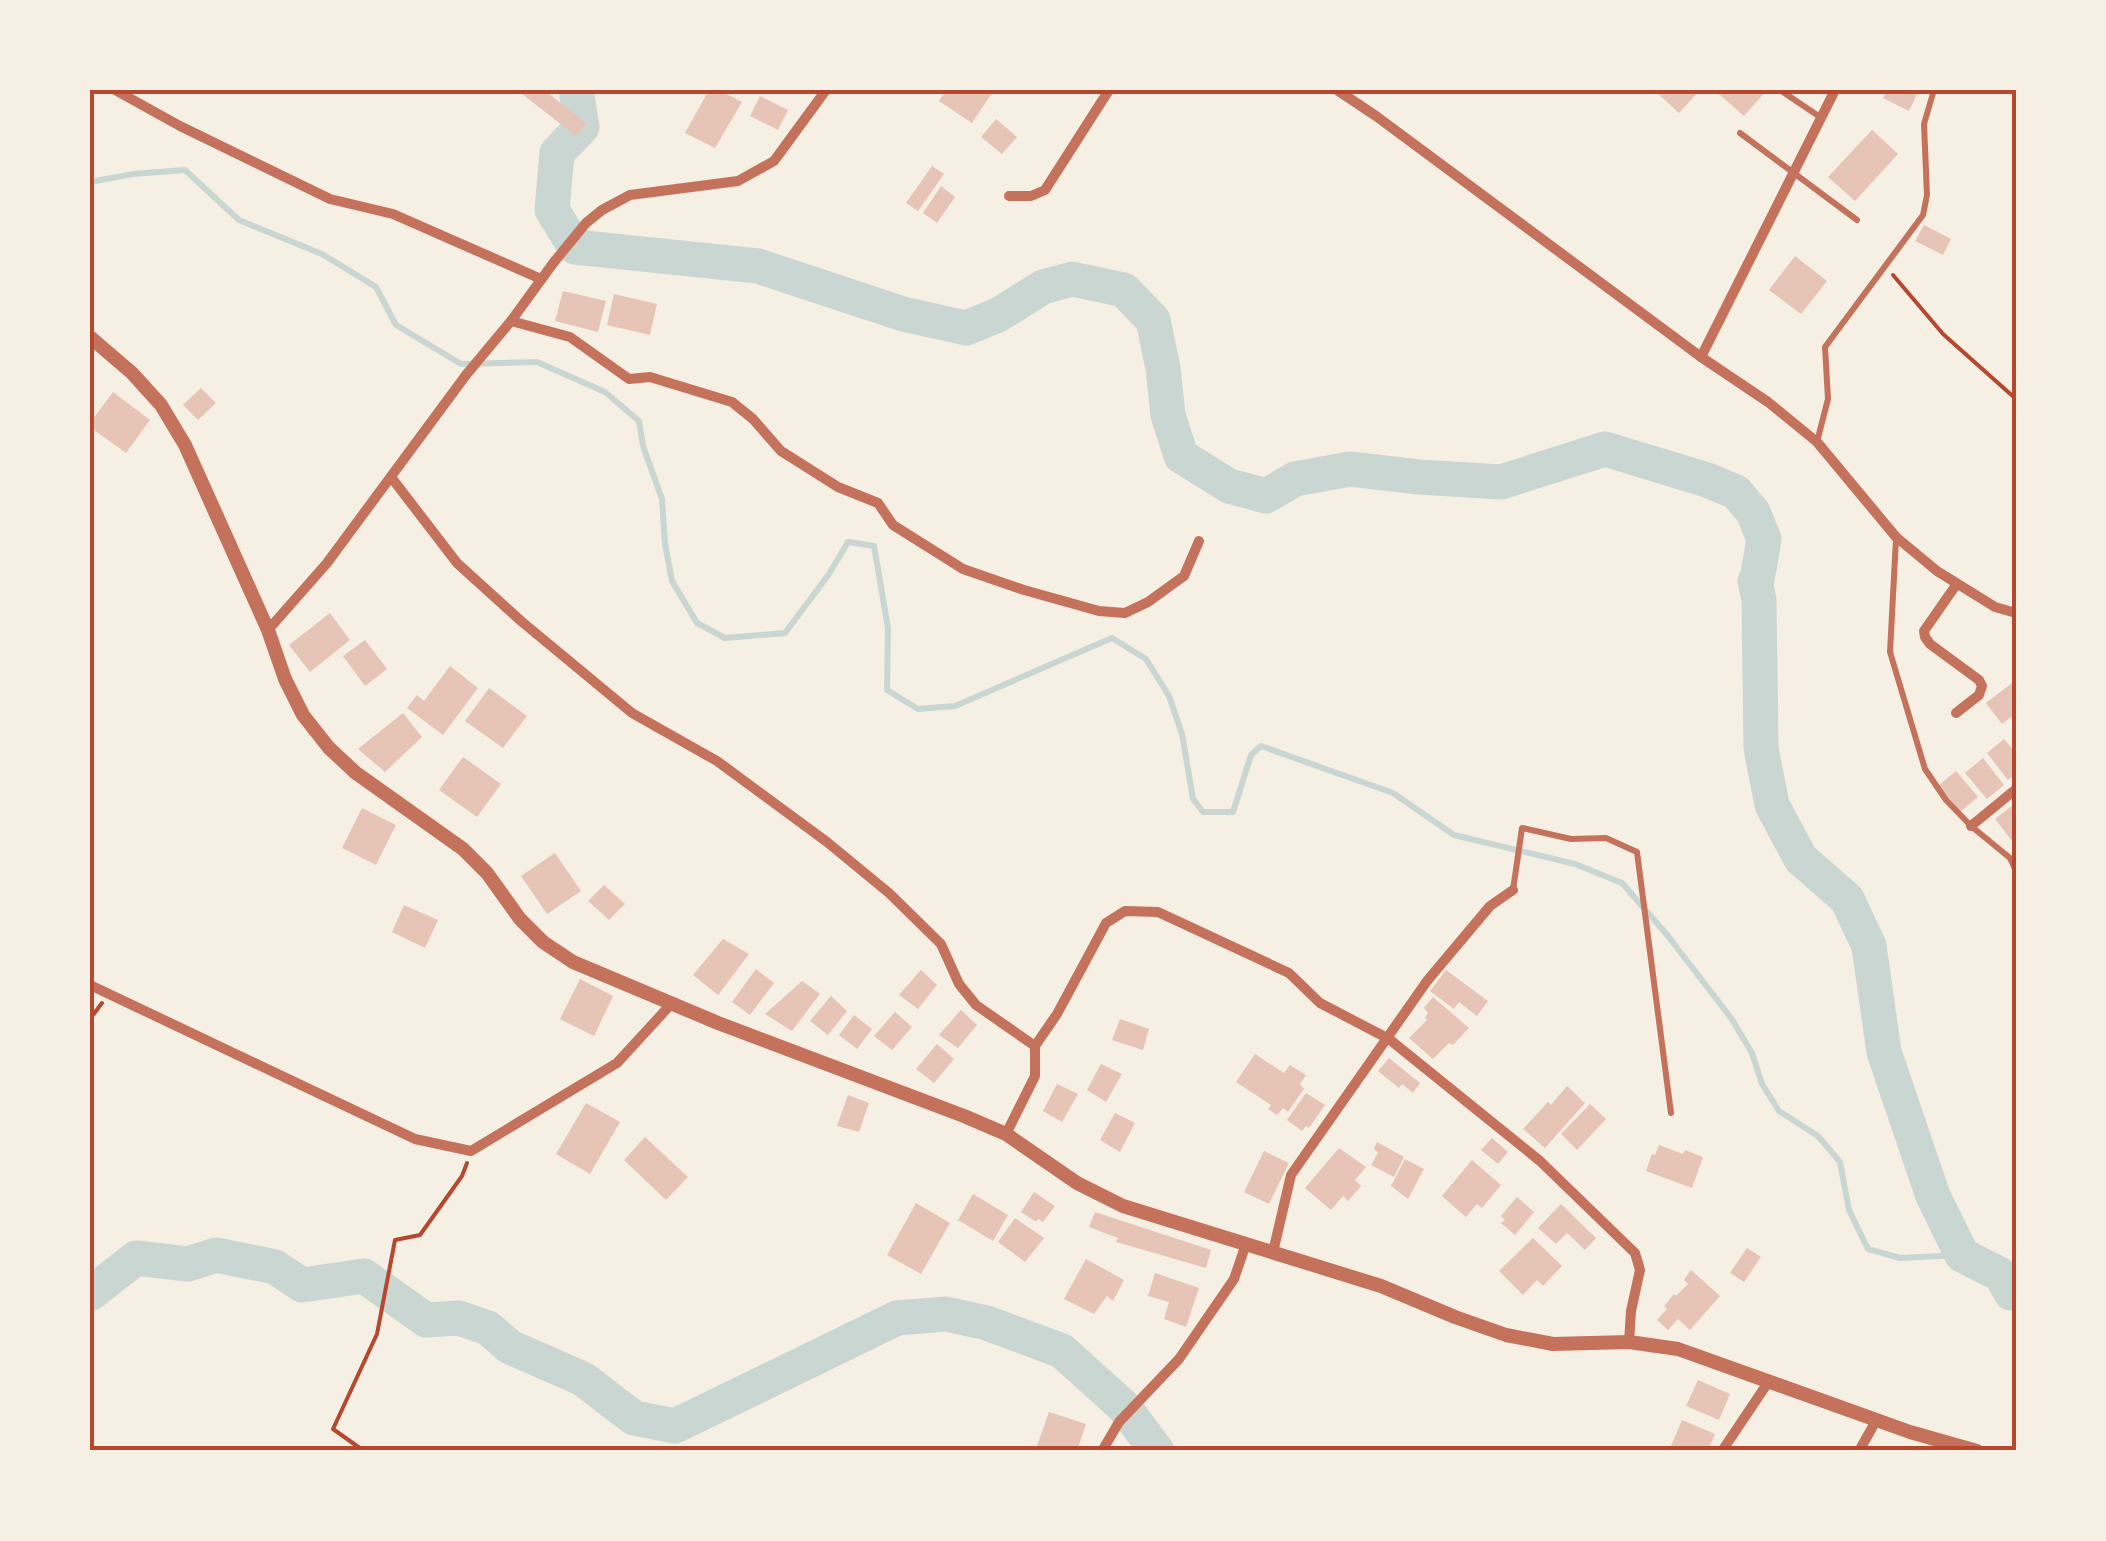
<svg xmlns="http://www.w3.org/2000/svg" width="2106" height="1541" font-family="Ubuntu,sans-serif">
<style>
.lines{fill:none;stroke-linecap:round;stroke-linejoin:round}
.stream{stroke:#c9d6d2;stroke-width:6}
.river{stroke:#c9d6d2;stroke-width:35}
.building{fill:#e6c5b7}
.path{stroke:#b5482f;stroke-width:4}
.service{stroke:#c5725c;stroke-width:6}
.minor{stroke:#c5725c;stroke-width:10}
.tertiary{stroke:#c5725c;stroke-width:14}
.neatline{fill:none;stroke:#b5482f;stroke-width:4}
</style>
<rect width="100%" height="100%" fill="#f6efe4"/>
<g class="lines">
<polyline class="stream" points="90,182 133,174 185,170 239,220 322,254 376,287 396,325 461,364 537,362 605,392 639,421 643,446 662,499 665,544 672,581 697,623 725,638 785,633 829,574 848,542 874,546 888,628 887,690 918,709 955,706 1112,638 1146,659 1169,696 1182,734 1193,799 1203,812 1233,812 1251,755 1261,746 1393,793 1454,835 1575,864 1622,883 1668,936 1731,1018 1752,1053 1762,1084 1779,1111 1818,1136 1840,1162 1849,1210 1868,1249 1900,1258 1962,1255"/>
<g class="river">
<polyline points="576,90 582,127 557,153 552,210 575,247 758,266 903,314 966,328 998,315 1043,287 1072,279 1124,290 1153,320 1163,368 1168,415 1181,456 1229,486 1266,496 1295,479 1350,469 1419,477 1501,482 1605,449 1707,480 1736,492 1753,512 1764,539 1757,580 1755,581 1759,600 1761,748 1772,805 1801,859 1847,899 1869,946 1884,1052 1933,1196 1962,1255 2001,1275 2011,1293 2016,1293"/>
<polyline points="90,1294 136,1258 188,1264 216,1255 275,1267 302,1285 364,1276 426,1320 459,1318 488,1328 510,1347 583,1379 634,1418 675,1426 897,1318 946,1314 987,1323 1062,1351 1124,1407 1157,1451"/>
</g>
</g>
<g class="building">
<polygon points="517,90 544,90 586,123 576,136"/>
<polygon points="709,90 719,90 742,102 715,148 685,133"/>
<polygon points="946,90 994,90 972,123 939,101"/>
<polygon points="1654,90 1700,90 1679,113"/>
<polygon points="1722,90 1767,90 1744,116 1719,94"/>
<polygon points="1887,90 1919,90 1909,111 1883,98"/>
<polygon points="760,96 788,110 778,130 750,116"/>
<polygon points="996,119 1017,137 1002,154 981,137"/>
<polygon points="1872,130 1898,154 1855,201 1828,177"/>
<polygon points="932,166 944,174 918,211 906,203"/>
<polygon points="941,186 955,197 937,223 923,213"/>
<polygon points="1924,225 1951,239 1943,255 1915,241"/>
<polygon points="1795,256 1827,281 1801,314 1769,290"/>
<polygon points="563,291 606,301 598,332 555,321"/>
<polygon points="614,294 657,304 650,335 607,325"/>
<polygon points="201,388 216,403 198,420 183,405"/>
<polygon points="113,392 150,420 126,453 90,427 90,423"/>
<polygon points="330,613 350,640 310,672 289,645"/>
<polygon points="365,640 387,669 365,686 343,656"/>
<polygon points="450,666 478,688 443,735 407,708 417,695 424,701"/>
<polygon points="2016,680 2016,724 2011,717 2002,724 1986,703"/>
<polygon points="489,688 527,716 503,748 465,721"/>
<polygon points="403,713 422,737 385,772 358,749"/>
<polygon points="2004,739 2016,753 2016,774 2008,780 1987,753"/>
<polygon points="463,757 501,784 477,817 439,790"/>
<polygon points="1983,758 2004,785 1987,799 1965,773"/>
<polygon points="1956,771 1978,797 1960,812 1938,786"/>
<polygon points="2013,805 2016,809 2016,846 1995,819"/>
<polygon points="362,808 396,825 376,865 342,848"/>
<polygon points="555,853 581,891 547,914 521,876"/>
<polygon points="604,885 625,904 609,920 588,901"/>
<polygon points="404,905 438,920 425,948 392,932"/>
<polygon points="723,939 749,954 718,995 693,975"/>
<polygon points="756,969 774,983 750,1015 732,1002"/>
<polygon points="921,970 937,985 918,1009 899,995"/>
<polygon points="1446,970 1488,1001 1477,1016 1459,1002 1454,1009 1430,991"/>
<polygon points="580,979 613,996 594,1036 560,1019"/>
<polygon points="802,981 820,994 792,1031 765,1014"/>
<polygon points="831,996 847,1011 828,1035 810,1021"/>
<polygon points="1433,997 1469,1028 1453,1045 1449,1043 1433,1059 1409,1038 1427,1020 1425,1018 1428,1013 1424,1008"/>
<polygon points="961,1010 977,1025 958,1048 939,1035"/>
<polygon points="895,1012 912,1027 892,1050 874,1036"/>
<polygon points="854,1015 872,1029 857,1049 839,1035"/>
<polygon points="1120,1019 1149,1029 1143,1050 1112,1040"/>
<polygon points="937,1044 954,1059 934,1083 916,1069"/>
<polygon points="1255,1054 1284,1073 1290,1065 1306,1075 1300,1084 1304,1089 1288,1112 1283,1108 1277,1115 1268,1109 1271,1105 1236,1082"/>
<polygon points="1389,1058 1420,1083 1413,1093 1402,1084 1399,1088 1378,1071"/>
<polygon points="1101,1064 1122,1074 1106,1102 1087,1090"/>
<polygon points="1057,1084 1078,1094 1062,1122 1043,1111"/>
<polygon points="1567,1086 1585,1103 1545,1148 1523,1129 1548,1102 1551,1105"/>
<polygon points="1306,1093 1325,1105 1309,1128 1306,1126 1302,1131 1287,1120"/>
<polygon points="848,1095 869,1103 859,1132 837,1126"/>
<polygon points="586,1103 620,1122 590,1174 556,1154"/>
<polygon points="1590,1104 1606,1119 1577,1150 1561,1134"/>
<polygon points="1115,1113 1135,1123 1120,1152 1100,1140"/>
<polygon points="645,1137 688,1177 666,1200 624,1160"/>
<polygon points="1492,1138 1508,1152 1498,1164 1481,1150"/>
<polygon points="1377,1142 1404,1157 1394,1177 1371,1165 1378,1153 1374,1149"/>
<polygon points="1659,1145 1683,1154 1685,1150 1703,1157 1692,1188 1646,1171 1652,1154 1655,1155"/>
<polygon points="1339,1148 1366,1167 1355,1180 1361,1186 1348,1201 1343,1196 1331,1210 1305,1188"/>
<polygon points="1264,1151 1289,1163 1269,1204 1244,1192"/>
<polygon points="1405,1159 1424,1169 1408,1199 1391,1186"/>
<polygon points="1472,1160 1501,1185 1482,1208 1477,1204 1466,1217 1442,1196"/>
<polygon points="1034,1192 1055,1206 1043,1222 1038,1219 1036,1222 1021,1212"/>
<polygon points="973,1194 1008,1215 993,1241 958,1220"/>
<polygon points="1517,1197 1534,1212 1515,1235 1501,1223 1505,1220 1501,1216"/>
<polygon points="916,1203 950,1223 921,1274 887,1255"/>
<polygon points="1561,1204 1596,1238 1585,1250 1567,1233 1556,1244 1538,1228"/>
<polygon points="1095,1212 1211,1250 1206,1268 1116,1242 1118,1238 1089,1227"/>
<polygon points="1015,1218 1044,1238 1025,1262 998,1242"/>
<polygon points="1533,1238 1562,1266 1543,1286 1537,1280 1523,1295 1499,1271"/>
<polygon points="1747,1248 1761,1257 1744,1282 1730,1273"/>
<polygon points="1086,1259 1124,1280 1113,1301 1107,1296 1094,1314 1064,1299"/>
<polygon points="1691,1270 1720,1296 1690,1330 1678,1319 1668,1330 1657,1320 1667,1309 1664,1306 1674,1294 1676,1296 1688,1284 1684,1280"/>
<polygon points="1155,1273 1199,1288 1186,1327 1164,1319 1169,1302 1148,1296"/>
<polygon points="1698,1380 1730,1394 1719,1420 1686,1406"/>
<polygon points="1049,1412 1086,1424 1077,1451 1036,1449"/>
<polygon points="1682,1420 1715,1434 1708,1451 1682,1451 1671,1446"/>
</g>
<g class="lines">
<g class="path">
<polyline points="1893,275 1943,334 2016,399"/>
<polyline points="90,1019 102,1003"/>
<polyline points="364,1451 333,1429 377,1334 395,1240 420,1235 462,1176 467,1163"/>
</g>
<g class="service">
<polyline points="1780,90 1820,117"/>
<polyline points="1740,133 1857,220"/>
<polyline points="1817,442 1828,399 1825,347 1923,215 1927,195 1924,124 1934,90"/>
<polyline points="1896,539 1890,652 1925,769 1946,800 1971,826 2010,858 2016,871"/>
<polyline points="1513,890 1522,828 1571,839 1606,838 1637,852 1671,1113"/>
</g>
<g class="minor">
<polyline points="115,90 180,126 330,199 393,214 541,279"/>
<polyline points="1337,90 1376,116 1701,357 1768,402 1817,442 1896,537 1937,571 1995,607 2016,613"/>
<polyline points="1009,196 1031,196 1045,190 1109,90"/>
<polyline points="511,321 570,337 629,379 650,377 732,402 753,419 781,451 838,487 878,503 893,525 963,569 1024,590 1099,611 1125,613 1148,602 1184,576 1199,541"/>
<polyline points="1701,357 1835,90"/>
<polyline points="391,477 457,563 521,621 632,713 717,761 827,842 889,893 941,944 959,984 976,1005 1035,1046"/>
<polyline points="1956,585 1924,631 1925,637 1930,644 1979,680 1982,686 1979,695 1956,713"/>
<polyline points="268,630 327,563 466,375 511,321 554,262 586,223 602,210 630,195 738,181 774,161 826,90"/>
<polyline points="1971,826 2016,789"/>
<polyline points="90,985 415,1139 471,1151 617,1063 673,1002"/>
<polyline points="1006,1134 1035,1076 1035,1046 1057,1014 1106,923 1125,911 1158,912 1289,973 1320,1003 1389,1039 1540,1161 1635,1253 1640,1270 1631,1311 1629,1342"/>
<polyline points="1273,1252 1291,1175 1427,981 1490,906 1513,890"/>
<polyline points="1102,1451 1119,1422 1179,1359 1234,1279 1246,1244"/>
<polyline points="1722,1451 1769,1381"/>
<polyline points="1859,1451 1877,1419"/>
</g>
<polyline class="tertiary" points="90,337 132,373 161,405 185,445 268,630 285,679 303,715 329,748 356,773 463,849 487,873 520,919 543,942 573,962 718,1023 964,1116 1006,1134 1077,1183 1123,1206 1381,1286 1455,1317 1506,1335 1553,1344 1629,1342 1678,1349 1910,1432 1977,1451"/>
</g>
<rect width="2106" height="1541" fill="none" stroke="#f6efe4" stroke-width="185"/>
<rect x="92" y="92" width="1922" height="1356" class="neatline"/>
</svg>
